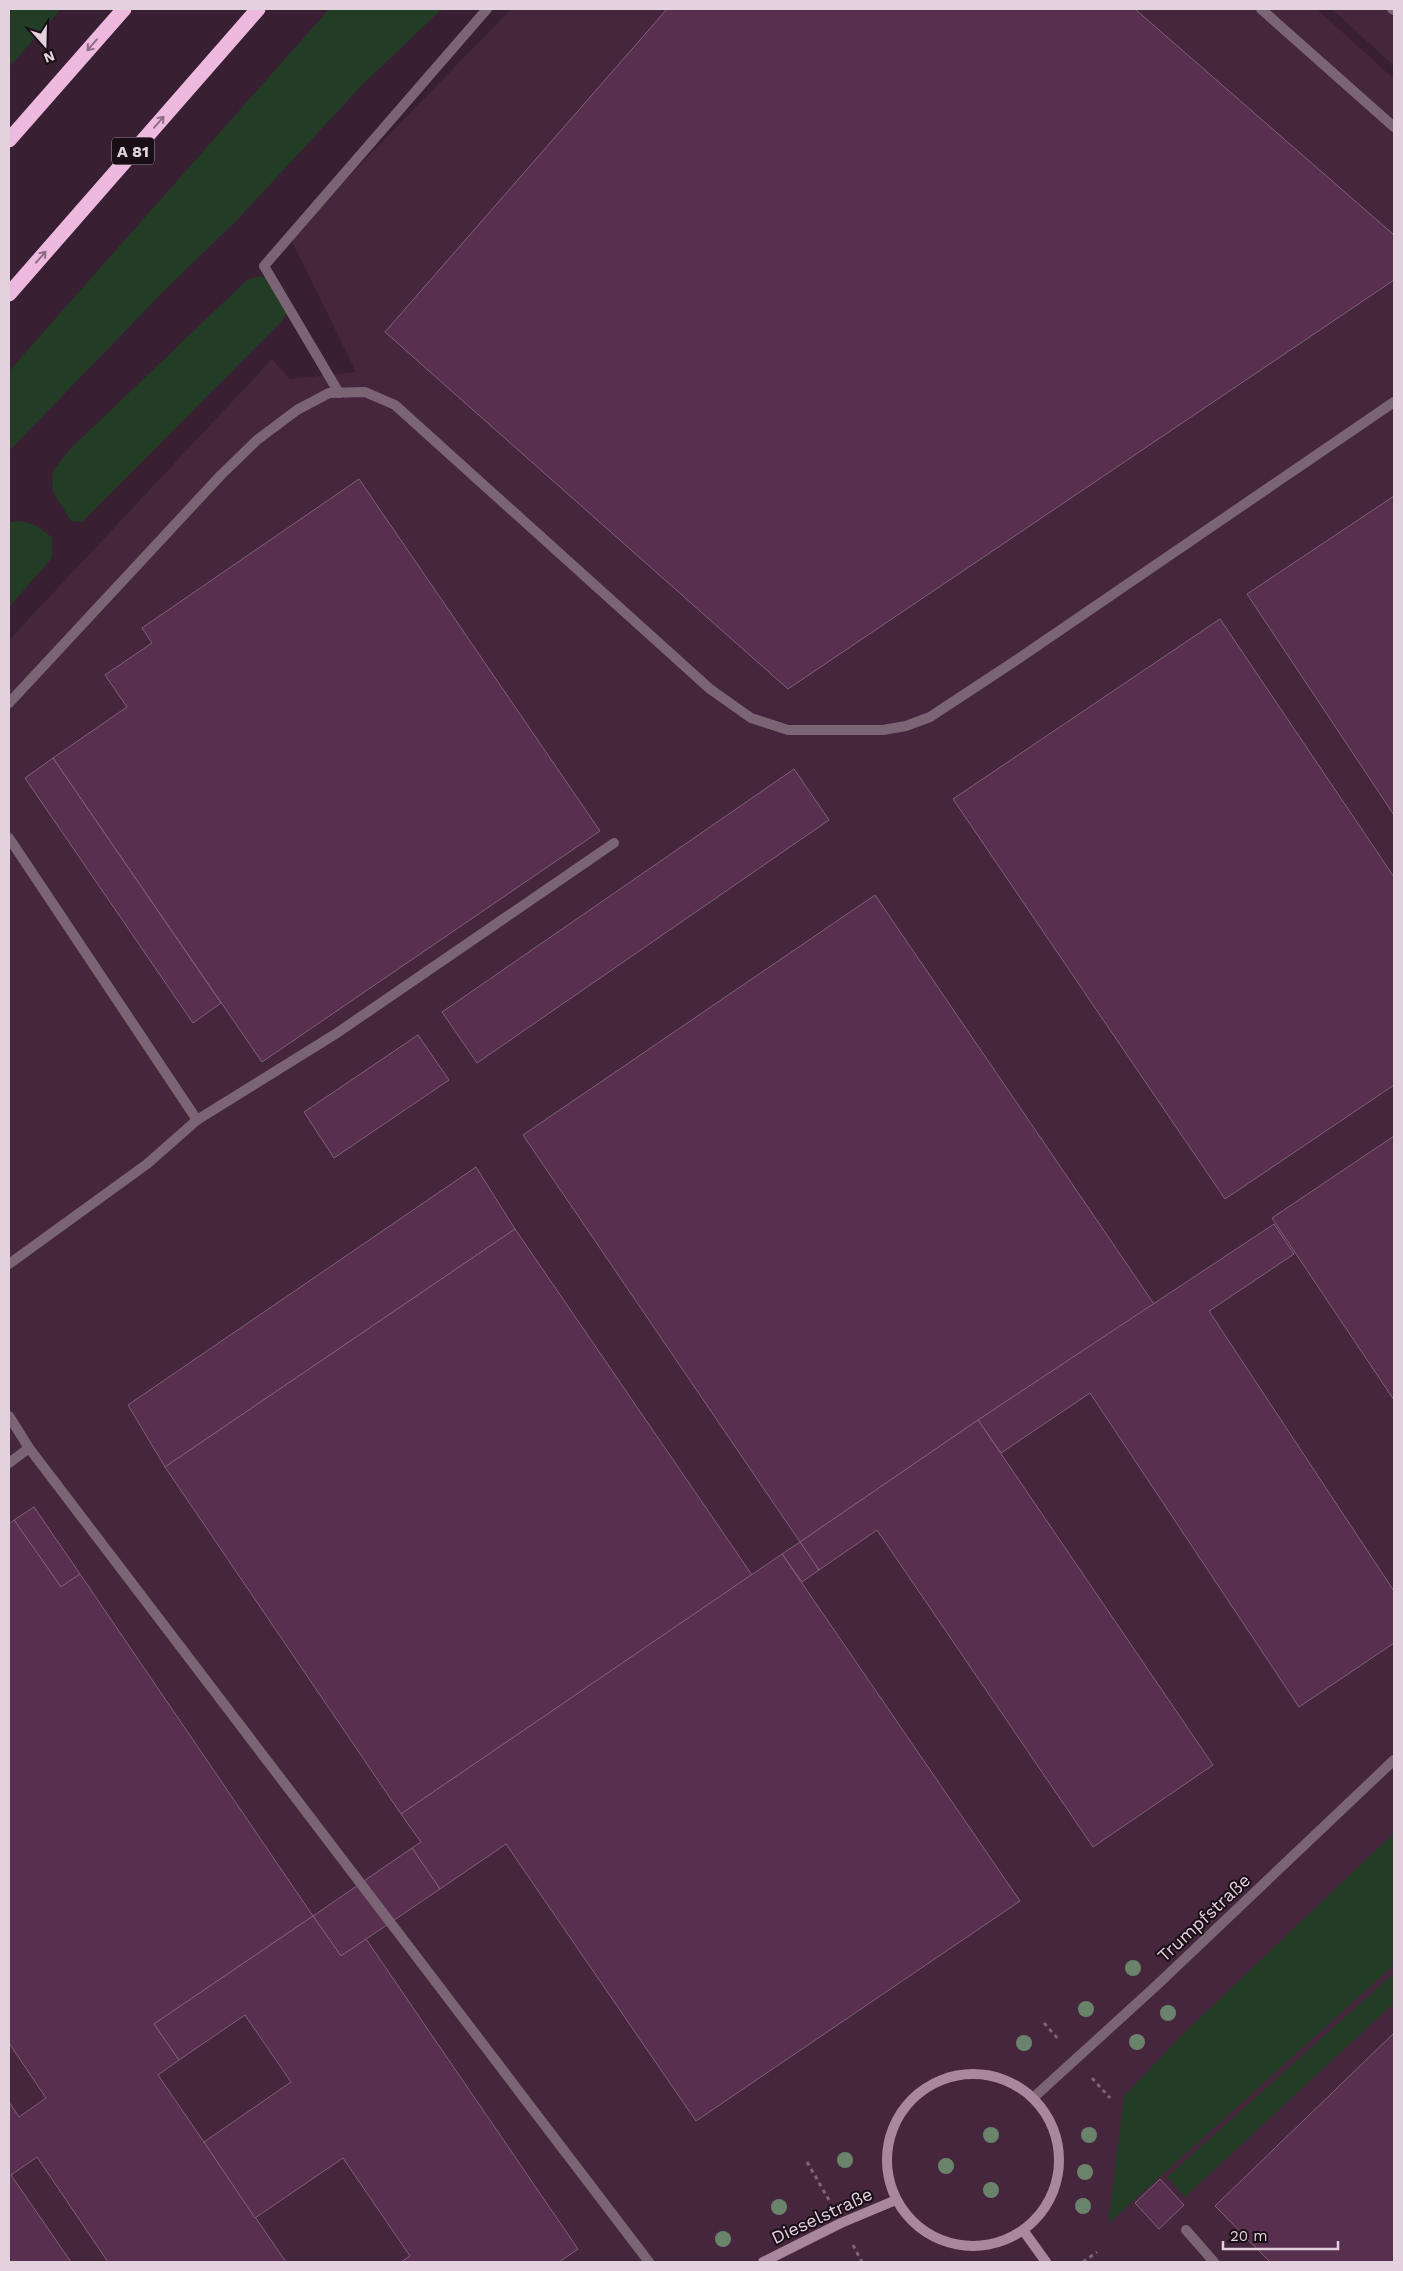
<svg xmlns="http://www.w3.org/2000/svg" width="1403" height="2271" font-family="'Work Sans',sans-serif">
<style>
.built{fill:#45263d}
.green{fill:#223c26}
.building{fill:#592f4f;stroke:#7f6177}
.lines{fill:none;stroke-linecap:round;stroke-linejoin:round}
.path{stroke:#7b6575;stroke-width:3;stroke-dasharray:4 4;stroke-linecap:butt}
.lane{stroke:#7b6574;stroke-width:10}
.street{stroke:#7b6574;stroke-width:10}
.secondary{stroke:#a9879f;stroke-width:10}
.highway{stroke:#eeb9df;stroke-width:15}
.tree{fill:#6a846c}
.oneway{stroke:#8e6c85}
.labels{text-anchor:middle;stroke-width:4;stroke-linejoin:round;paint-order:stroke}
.shield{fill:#190d16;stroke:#a696a1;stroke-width:1}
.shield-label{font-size:16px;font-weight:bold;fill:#e3d1dd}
.street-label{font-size:18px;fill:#e3d1dd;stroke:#190d16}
</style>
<rect width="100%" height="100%" fill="#381f32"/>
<g class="built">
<polygon points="511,9 1317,9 1394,79 1394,2262 9,2262 9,640 272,359 290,379 356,372 290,237"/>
<polygon points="1332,9 1394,9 1394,66"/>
</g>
<g class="green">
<polygon points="9,9 61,9 9,67"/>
<polygon points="329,9 442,9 363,84 238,219 165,290 9,451 9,371"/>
<polygon points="259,276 273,280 289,311 281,322 82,522 71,521 53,492 52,472 69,450 247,280"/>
<polygon points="20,521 35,525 52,537 52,558 9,607 9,522"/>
<polygon points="1394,1833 1394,1965 1108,2224 1124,2096 1183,2034"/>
<polygon points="1394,1973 1394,2003 1185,2197 1167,2177"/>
</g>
<g class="building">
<polygon points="667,9 1135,9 1394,235 1394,280 788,689 385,332"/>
<polygon points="359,479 600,831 262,1062 53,758 127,707 105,675 152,643 142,628"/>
<polygon points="1394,496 1394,815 1247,594"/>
<polygon points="1220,619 1394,877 1394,1085 1225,1199 953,799"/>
<polygon points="53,758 221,1003 193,1023 25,778"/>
<polygon points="794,769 829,820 477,1063 442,1012"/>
<polygon points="875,895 1154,1304 978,1420 800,1542 523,1135"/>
<polygon points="418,1035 449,1080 334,1158 304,1112"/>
<polygon points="1394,1136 1394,1400 1272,1218"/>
<polygon points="476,1167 515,1229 165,1467 128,1405"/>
<polygon points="1274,1224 1294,1254 1209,1311 1394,1591 1394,1643 1299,1707 1090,1393 1001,1453 978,1420"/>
<polygon points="515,1229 752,1575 401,1814 165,1467"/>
<polygon points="978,1420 1213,1765 1093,1847 877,1530 819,1570 800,1542"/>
<polygon points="34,1507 80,1574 61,1587 14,1520"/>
<polygon points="14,1520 61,1587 80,1574 313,1916 154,2024 179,2060 158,2075 286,2262 108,2262 37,2157 11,2175 71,2262 9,2262 9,2102 19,2117 46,2098 9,2043 9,1524"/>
<polygon points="800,1542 819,1570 802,1582 782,1554"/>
<polygon points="782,1554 1020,1901 696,2121 506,1844 440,1889 412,1848 421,1842 401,1814"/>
<polygon points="412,1848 440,1889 341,1956 313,1916"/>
<polygon points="313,1916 341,1956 366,1939 578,2249 559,2262 401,2262 410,2256 343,2158 255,2218 204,2142 291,2082 245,2015 179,2060 154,2024"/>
<polygon points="1394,2033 1394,2262 1270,2262 1215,2206"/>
<polygon points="1160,2179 1184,2205 1159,2229 1135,2203"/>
</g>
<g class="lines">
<g class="path">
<polyline points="1044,2023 1059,2040"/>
<polyline points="1092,2078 1110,2098"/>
<polyline points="807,2162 829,2200"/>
<polyline points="853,2245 862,2262"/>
<polyline points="1083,2262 1097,2252"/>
</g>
<g class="lane">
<polyline points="1261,9 1394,127"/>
<polyline points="1392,9 1394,10"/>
<polyline points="339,393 264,266 487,9"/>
<polyline points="9,703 221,475 257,440 297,410 329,393 365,392 395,405 710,689 751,718 788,730 883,730 906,726 930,717 1015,661 1394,402"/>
<polyline points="9,838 197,1120"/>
<polyline points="9,1264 147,1164 197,1120 337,1033 614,843"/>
<polyline points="9,1416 29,1448 9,1463"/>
<polyline points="29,1448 649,2262"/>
<polyline points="1186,2230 1214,2262"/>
</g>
<polyline class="street" points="1033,2098 1157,1985 1394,1760"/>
<g class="secondary">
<circle cx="973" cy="2160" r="86"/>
<polyline points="1023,2230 1046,2262"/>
<polyline points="763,2262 841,2223 896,2200"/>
</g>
<g class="highway">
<polyline points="9,140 124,9"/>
<polyline points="9,294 258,9"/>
</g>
</g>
<g class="tree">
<circle cx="1133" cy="1968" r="8"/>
<circle cx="1086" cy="2009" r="8"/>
<circle cx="1168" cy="2013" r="8"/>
<circle cx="1137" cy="2042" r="8"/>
<circle cx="1024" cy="2043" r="8"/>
<circle cx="991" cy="2135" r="8"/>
<circle cx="1089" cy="2135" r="8"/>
<circle cx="845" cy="2160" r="8"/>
<circle cx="946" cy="2166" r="8"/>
<circle cx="1085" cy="2172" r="8"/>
<circle cx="991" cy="2190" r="8"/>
<circle cx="1083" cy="2206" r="8"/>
<circle cx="779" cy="2207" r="8"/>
<circle cx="723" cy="2239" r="8"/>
</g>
<defs><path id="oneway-shaft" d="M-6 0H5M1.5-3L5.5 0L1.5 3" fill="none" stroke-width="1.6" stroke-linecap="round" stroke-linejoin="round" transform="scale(1.25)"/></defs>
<g class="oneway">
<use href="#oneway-shaft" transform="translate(92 45) rotate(131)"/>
<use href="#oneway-shaft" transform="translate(159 122) rotate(-49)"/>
<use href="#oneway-shaft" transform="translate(41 257) rotate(-49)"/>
</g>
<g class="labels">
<rect class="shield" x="112" y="137.5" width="42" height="27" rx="4"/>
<g class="shield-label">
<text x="133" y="157">A 81</text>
</g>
<g class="street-label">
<text transform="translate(1204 1918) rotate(-43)" y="6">Trumpfstraße</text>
<text transform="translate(822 2216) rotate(-25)" y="6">Dieselstraße</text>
</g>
</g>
<rect width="1403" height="2271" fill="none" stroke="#e3d1dd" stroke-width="20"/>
<g transform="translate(45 45) rotate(160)" stroke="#190d16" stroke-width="4" paint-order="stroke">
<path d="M0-4L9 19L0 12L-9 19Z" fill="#e3d1dd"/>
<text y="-8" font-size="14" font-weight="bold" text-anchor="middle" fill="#e3d1dd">N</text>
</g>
<path d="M1223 2241v8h115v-8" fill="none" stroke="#e3d1dd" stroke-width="2.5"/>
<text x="1230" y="2241" font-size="15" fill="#e3d1dd" stroke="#190d16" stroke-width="4" paint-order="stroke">20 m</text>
</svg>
